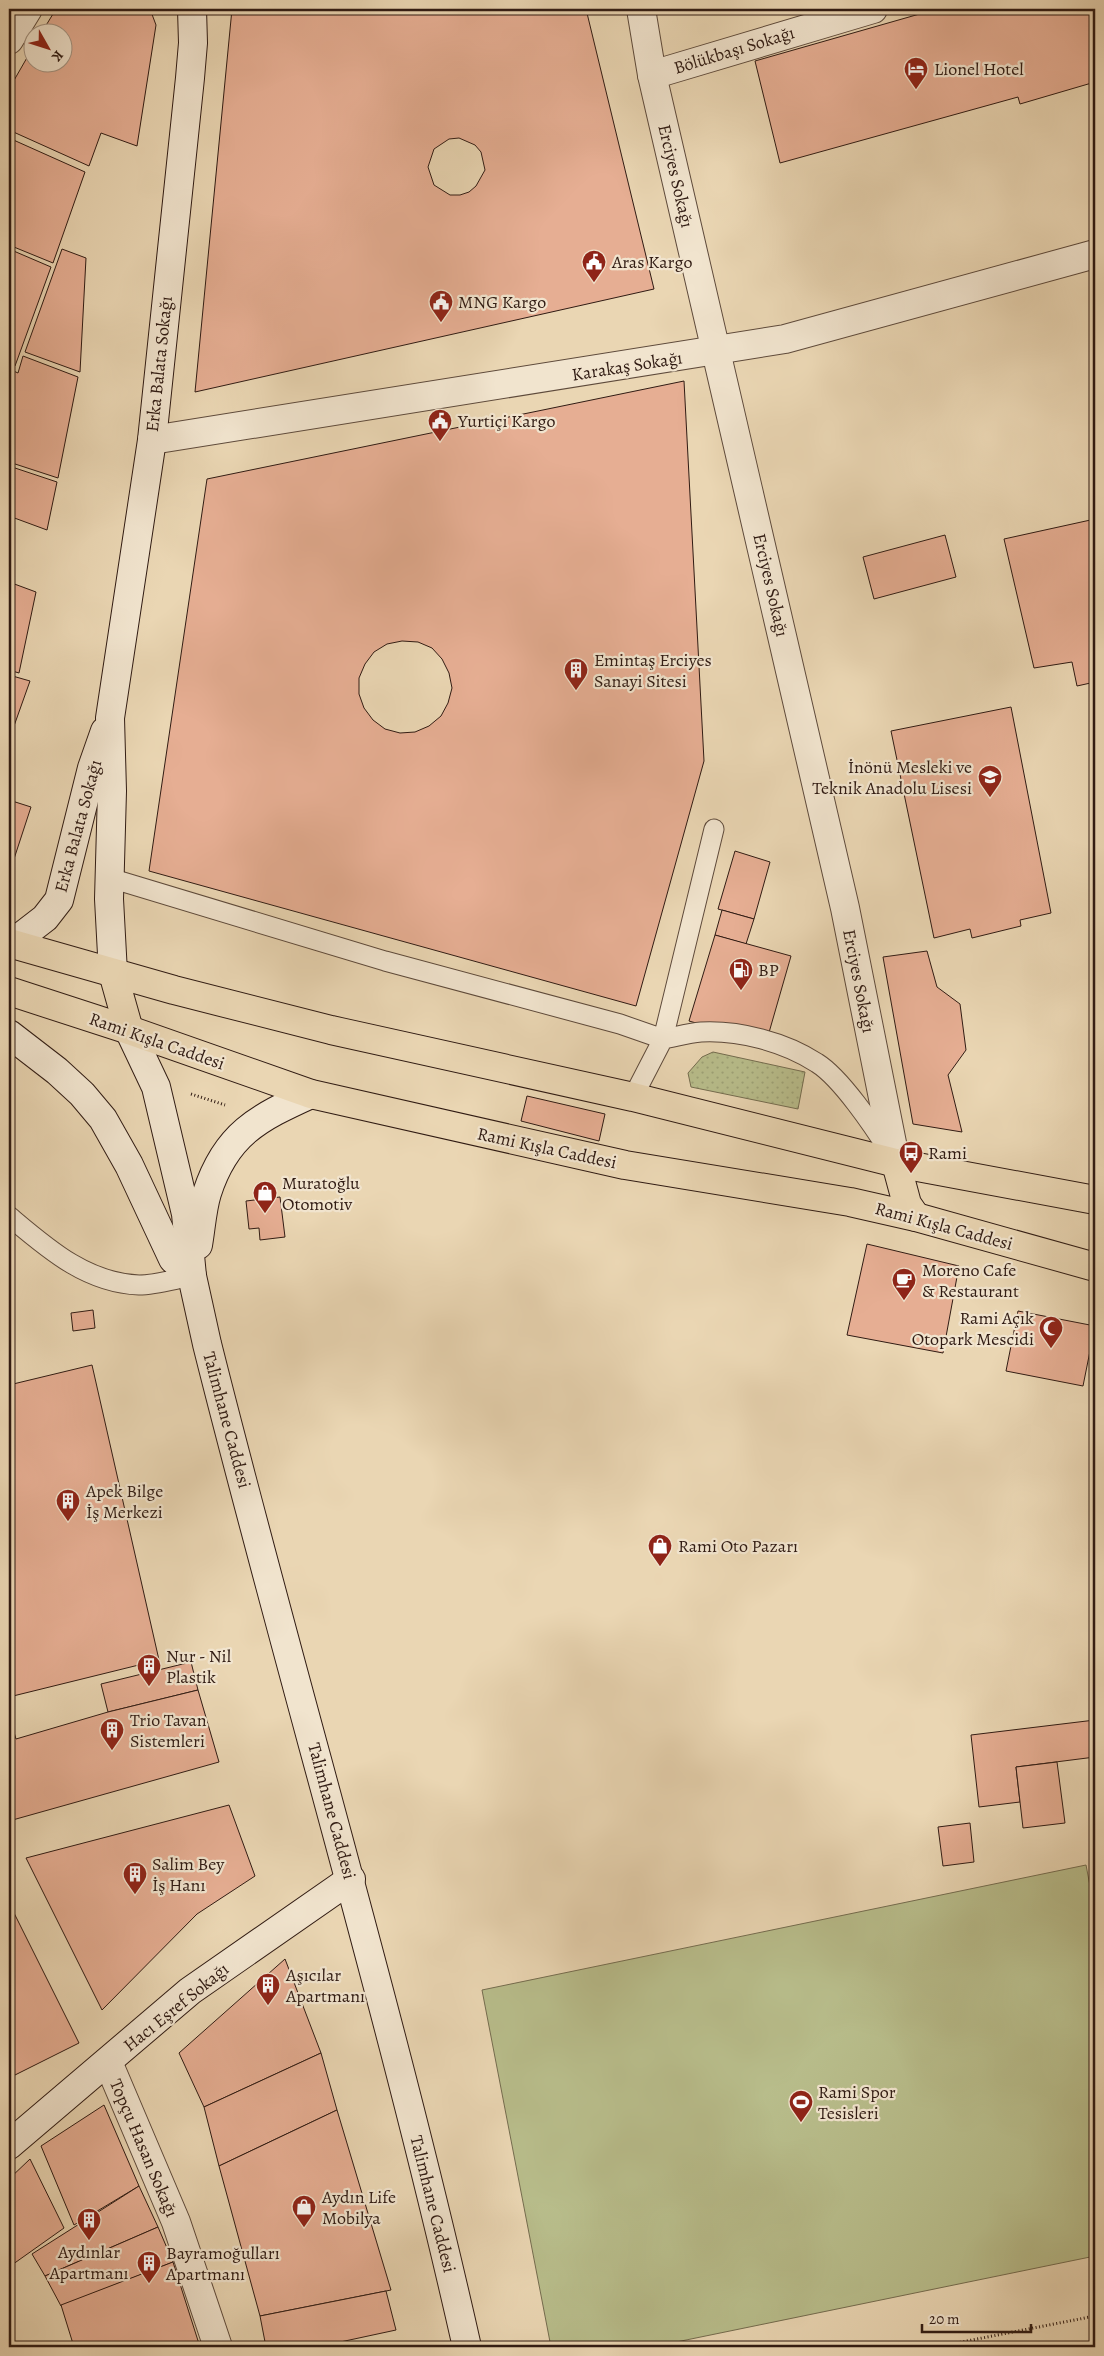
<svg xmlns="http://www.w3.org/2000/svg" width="1104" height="2356" font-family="Alegreya,serif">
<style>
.grass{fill:url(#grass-dots);stroke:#746c4f}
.park{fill:#b8bd8b;stroke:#746c4f}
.building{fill:#e6ae93;stroke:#301b13;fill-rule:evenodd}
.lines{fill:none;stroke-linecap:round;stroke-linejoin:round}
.lane-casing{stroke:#5e4a3b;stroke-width:21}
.street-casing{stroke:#5e4a3b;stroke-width:30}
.secondary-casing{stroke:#301b13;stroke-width:30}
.primary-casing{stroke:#301b13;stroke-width:30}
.path{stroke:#301b13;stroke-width:3;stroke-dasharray:1 2.5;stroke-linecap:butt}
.lane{stroke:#f1e4ce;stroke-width:19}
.street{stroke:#f1e4ce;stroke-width:28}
.secondary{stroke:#f1e4ce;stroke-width:28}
.primary{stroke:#ead6b3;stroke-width:28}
.labels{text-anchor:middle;stroke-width:4.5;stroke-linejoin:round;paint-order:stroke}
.street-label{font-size:18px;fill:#301b13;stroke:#f1e4ce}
.poi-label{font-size:18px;fill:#301b13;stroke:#f1e4ce;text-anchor:start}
</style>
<defs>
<pattern id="grass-dots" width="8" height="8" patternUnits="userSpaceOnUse" patternTransform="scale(1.25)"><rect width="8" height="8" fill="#b8bd8b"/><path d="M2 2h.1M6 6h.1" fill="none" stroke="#9ea277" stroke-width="1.8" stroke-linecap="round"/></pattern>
</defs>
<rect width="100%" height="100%" fill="#ead6b3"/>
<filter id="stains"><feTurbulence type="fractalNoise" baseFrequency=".004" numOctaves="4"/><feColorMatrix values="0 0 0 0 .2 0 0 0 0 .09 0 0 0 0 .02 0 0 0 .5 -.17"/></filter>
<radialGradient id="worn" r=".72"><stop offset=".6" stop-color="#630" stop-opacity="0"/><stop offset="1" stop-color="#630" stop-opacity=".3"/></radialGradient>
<polygon class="grass" points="713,1052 805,1072 798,1109 691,1087 688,1073 702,1057"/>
<polygon class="park" points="1086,1865 1095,1912 1095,2256 652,2347 551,2347 482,1990"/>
<g class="building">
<polygon points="56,9 150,9 156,25 137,146 101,133 89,166 9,130 9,89 32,49 32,62 62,62 62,32 42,32"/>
<path d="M 232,9 L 586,9 L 654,289 L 195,392 ZM 459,138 L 475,145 L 481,152 L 485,170 L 476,186 L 469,192 L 460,195 L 450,195 L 434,185 L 428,167 L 434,149 L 449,139 Z"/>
<polygon points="937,9 1095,9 1095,82 1020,104 1018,97 780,163 755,61"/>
<polygon points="9,138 85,172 53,263 9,245"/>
<polygon points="9,249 51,267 15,366 9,364"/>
<polygon points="62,249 86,258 80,372 25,352"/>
<polygon points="23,356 78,377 58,478 9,462 9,369 18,373"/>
<path d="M 684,381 L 704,761 L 636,1006 L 149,871 L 207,479 ZM 402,641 L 418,642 L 432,648 L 442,659 L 449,673 L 452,688 L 448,703 L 441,716 L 429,726 L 415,732 L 400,733 L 385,729 L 373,720 L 364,708 L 359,694 L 359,678 L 365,664 L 374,652 L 387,644 Z"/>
<polygon points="9,466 57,482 47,530 9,516"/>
<polygon points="1095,519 1095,682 1077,686 1072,662 1034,668 1004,539"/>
<polygon points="945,535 956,577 874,599 863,557"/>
<polygon points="9,582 36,592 19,673 9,670"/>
<polygon points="9,675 30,681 9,740"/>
<polygon points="1011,707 1051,913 1020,920 1021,926 972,938 970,929 934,938 891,731"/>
<polygon points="9,800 31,807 12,865 9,864"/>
<polygon points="735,851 770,862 754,919 718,909"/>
<polygon points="722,910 754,919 746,944 715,935"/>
<polygon points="715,935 791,956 766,1043 689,1021"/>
<polygon points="927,951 937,987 960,1004 966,1050 948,1075 962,1132 913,1124 883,957"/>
<polygon points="527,1096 605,1114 599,1141 521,1121"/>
<polygon points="280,1197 285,1237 260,1240 259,1228 249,1229 246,1201"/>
<polygon points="867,1244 959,1266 943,1353 847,1335"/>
<polygon points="93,1310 95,1328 73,1331 71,1313"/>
<polygon points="1018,1311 1095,1326 1083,1386 1006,1371"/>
<polygon points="92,1365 159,1660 9,1697 9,1385"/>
<polygon points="191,1662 198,1690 108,1712 101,1684"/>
<polygon points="198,1690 219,1762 9,1821 9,1715 16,1739 108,1712"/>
<polygon points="1095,1720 1095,1757 1016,1767 1020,1802 979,1807 971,1735"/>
<polygon points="1057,1762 1065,1823 1023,1828 1016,1767"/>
<polygon points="229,1805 255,1876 197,1914 102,2010 26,1858"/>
<polygon points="970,1823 974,1862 943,1866 938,1827"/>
<polygon points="9,1903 79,2043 9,2078"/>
<polygon points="285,1959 321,2053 204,2107 179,2053"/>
<polygon points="321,2053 337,2110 219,2166 204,2107"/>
<polygon points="104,2105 139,2186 74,2225 41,2146"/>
<polygon points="337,2110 391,2290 260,2316 219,2166"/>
<polygon points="30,2159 64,2228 9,2267 9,2179"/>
<polygon points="139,2186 158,2227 45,2276 32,2254"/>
<polygon points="158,2227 173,2262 61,2306 45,2276"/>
<polygon points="173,2262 200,2347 74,2347 61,2305"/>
<polygon points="386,2291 396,2330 317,2347 266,2347 260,2316"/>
<polygon points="411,2342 411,2347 372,2347"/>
</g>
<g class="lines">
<defs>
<g id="lane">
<polyline points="110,878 385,961 620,1024 663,1039 714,829"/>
<path d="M 633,1097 L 663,1039 C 675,1037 688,1033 701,1032 C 739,1030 785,1042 817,1063 C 841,1078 874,1127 889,1151"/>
<path d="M 9,1216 C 47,1248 86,1283 139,1285 C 156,1285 175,1279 192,1276"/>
</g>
<g id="street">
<polyline points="641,9 652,75 845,908 896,1163"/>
<polyline points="9,40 28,9"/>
<polyline points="652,75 873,9"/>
<polyline points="152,440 785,339 1095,254"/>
<polyline points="108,2062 176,2222 218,2347"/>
</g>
<g id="secondary">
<polyline points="9,941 23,935 45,918 59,900 92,768 105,731"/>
<polyline points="113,973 109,899 112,791 110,718 152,440 190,78 193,43 192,9"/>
<path d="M 129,1030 L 156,1087 L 186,1214 L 192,1276 L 207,1344 C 291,1679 391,2010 467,2347"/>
<polyline points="9,1034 57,1071 82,1094 103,1119 129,1165 173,1259 192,1276"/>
<path d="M 198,1245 C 201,1228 202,1209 207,1193 C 226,1134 258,1118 311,1094"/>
<polyline points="9,2145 190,1991 351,1879"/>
</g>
<g id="primary">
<polyline points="9,943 174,990 331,1030 633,1097 896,1163 1095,1200"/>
<polyline points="113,973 129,1030"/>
<polyline points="9,991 129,1030 311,1094 625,1165 850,1202 916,1217 1095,1267"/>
<polyline points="896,1163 907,1204 916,1217"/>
</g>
</defs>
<use href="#lane" class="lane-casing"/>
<use href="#street" class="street-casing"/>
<use href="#secondary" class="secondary-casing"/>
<use href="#primary" class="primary-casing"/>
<g class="path">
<polyline points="191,1094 225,1105"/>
<polyline points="936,2347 1095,2316"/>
</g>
<use href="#lane" class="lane"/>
<use href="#street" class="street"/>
<use href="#secondary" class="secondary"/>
<use href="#primary" class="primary"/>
</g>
<defs>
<symbol id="hotel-pin" viewBox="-11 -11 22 30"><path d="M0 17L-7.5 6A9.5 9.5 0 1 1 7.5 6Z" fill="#8f2418" stroke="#f1e4ce"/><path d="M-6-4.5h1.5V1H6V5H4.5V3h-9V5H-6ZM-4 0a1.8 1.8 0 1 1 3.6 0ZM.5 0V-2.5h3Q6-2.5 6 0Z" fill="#fff"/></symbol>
<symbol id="civic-pin" viewBox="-11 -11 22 30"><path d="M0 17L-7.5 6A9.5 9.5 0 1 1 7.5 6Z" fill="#8f2418" stroke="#f1e4ce"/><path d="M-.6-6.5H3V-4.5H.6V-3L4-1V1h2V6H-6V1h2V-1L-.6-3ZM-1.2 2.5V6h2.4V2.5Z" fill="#fff"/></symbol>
<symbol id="building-pin" viewBox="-11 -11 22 30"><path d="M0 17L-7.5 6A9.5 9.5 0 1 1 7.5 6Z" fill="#8f2418" stroke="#f1e4ce"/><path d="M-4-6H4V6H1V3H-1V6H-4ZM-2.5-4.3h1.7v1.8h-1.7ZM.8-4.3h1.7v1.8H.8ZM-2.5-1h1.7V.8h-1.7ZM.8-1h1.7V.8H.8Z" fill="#fff"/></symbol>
<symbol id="school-pin" viewBox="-11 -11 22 30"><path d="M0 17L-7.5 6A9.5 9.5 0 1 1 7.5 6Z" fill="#8f2418" stroke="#f1e4ce"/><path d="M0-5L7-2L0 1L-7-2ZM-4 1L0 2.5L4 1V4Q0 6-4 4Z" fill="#fff"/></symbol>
<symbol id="fuel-pin" viewBox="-11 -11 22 30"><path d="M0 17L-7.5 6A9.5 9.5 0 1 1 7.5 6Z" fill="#8f2418" stroke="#f1e4ce"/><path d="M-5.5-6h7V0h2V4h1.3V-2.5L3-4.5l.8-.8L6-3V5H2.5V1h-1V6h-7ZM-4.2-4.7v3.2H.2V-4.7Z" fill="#fff"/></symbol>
<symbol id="bus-pin" viewBox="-11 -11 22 30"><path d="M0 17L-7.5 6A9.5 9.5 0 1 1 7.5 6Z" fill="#8f2418" stroke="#f1e4ce"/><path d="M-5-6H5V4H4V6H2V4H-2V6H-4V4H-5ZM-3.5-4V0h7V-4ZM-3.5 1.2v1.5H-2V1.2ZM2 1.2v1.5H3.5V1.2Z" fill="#fff"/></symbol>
<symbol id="shop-pin" viewBox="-11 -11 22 30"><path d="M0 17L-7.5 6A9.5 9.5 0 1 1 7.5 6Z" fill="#8f2418" stroke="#f1e4ce"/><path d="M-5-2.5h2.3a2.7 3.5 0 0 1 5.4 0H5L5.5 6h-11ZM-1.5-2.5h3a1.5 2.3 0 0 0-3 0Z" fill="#fff"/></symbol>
<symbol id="cafe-pin" viewBox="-11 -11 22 30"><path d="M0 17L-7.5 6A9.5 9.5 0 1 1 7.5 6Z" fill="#8f2418" stroke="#f1e4ce"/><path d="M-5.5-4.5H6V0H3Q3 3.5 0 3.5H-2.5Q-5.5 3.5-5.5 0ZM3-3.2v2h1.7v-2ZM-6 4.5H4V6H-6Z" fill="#fff"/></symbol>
<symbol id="mosque-pin" viewBox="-11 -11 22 30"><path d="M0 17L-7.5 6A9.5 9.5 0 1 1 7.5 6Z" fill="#8f2418" stroke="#f1e4ce"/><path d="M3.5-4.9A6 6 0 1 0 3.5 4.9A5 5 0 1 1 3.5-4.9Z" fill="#fff"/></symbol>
<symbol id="stadium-pin" viewBox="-11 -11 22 30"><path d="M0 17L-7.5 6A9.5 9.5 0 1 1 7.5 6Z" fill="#8f2418" stroke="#f1e4ce"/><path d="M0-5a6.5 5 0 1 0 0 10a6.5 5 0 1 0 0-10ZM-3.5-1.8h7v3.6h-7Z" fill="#fff"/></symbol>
</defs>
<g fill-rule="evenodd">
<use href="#hotel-pin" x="902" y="55" width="28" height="38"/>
<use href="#civic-pin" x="580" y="248" width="28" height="38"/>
<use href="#civic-pin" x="427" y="288" width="28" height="38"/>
<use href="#civic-pin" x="426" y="407" width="28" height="38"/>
<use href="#building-pin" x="562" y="656" width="28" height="38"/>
<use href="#school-pin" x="976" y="763" width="28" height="38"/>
<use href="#fuel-pin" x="727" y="956" width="28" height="38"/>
<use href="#bus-pin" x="897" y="1139" width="28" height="38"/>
<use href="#shop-pin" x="251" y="1179" width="28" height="38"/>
<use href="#cafe-pin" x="890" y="1266" width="28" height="38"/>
<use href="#mosque-pin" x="1037" y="1314" width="28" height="38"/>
<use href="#building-pin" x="54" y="1487" width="28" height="38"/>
<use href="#shop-pin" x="646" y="1532" width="28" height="38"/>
<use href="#building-pin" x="135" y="1652" width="28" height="38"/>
<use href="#building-pin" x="98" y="1716" width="28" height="38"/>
<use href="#building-pin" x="121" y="1860" width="28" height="38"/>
<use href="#building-pin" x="254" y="1971" width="28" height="38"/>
<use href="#stadium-pin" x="787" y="2088" width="28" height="38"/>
<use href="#shop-pin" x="290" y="2193" width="28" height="38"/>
<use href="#building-pin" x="75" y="2206" width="28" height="38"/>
<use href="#building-pin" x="135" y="2249" width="28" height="38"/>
</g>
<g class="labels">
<g class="street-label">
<text transform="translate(734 50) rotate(-17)" y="6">Bölükbaşı Sokağı</text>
<text transform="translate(676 176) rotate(77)" y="6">Erciyes Sokağı</text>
<text transform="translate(159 364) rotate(-84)" y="6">Erka Balata Sokağı</text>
<text transform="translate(627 366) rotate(-9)" y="6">Karakaş Sokağı</text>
<text transform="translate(771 585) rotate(77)" y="6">Erciyes Sokağı</text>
<text transform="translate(78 826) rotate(-75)" y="6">Erka Balata Sokağı</text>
<text transform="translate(859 981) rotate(79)" y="6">Erciyes Sokağı</text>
<text transform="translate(157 1041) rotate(19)" y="6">Rami Kışla Caddesi</text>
<text transform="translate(547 1148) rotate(12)" y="6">Rami Kışla Caddesi</text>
<text transform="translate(944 1226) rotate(15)" y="6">Rami Kışla Caddesi</text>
<text transform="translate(227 1420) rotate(75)" y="6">Talimhane Caddesi</text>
<text transform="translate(332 1811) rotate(75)" y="6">Talimhane Caddesi</text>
<text transform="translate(176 2007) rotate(-39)" y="6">Hacı Eşref Sokağı</text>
<text transform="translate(144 2148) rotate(67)" y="6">Topçu Hasan Sokağı</text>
<text transform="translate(433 2204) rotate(76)" y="6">Talimhane Caddesi</text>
</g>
<g class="poi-label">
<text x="934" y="75">Lionel Hotel</text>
<text x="612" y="268">Aras Kargo</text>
<text x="458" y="308">MNG Kargo</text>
<text x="458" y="427">Yurtiçi Kargo</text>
<text x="594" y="666">Emintaş Erciyes<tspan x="594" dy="21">Sanayi Sitesi</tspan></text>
<text x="972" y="773" text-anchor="end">İnönü Mesleki ve<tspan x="972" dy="21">Teknik Anadolu Lisesi</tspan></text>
<text x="758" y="976">BP</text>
<text x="928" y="1159">Rami</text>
<text x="282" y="1189">Muratoğlu<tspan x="282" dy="21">Otomotiv</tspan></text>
<text x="922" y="1276">Moreno Cafe<tspan x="922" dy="21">&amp; Restaurant</tspan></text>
<text x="1034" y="1324" text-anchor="end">Rami Açık<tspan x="1034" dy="21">Otopark Mescidi</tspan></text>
<text x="86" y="1497">Apek Bilge<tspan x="86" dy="21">İş Merkezi</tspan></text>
<text x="678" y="1552">Rami Oto Pazarı</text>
<text x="166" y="1662">Nur - Nil<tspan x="166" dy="21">Plastik</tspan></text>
<text x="130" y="1726">Trio Tavan<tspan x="130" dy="21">Sistemleri</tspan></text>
<text x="152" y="1870">Salim Bey<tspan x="152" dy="21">İş Hanı</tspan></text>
<text x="286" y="1981">Aşıcılar<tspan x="286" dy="21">Apartmanı</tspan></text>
<text x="818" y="2098">Rami Spor<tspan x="818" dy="21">Tesisleri</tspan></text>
<text x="322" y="2203">Aydın Life<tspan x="322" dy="21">Mobilya</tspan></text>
<text x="89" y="2258" text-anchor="middle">Aydınlar<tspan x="89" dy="21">Apartmanı</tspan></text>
<text x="166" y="2259">Bayramoğulları<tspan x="166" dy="21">Apartmanı</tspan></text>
</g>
</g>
<rect width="1104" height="2356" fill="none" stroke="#ead6b3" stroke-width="30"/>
<rect x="10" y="10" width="1084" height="2336" fill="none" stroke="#301b13" stroke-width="2.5"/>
<rect x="15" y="15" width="1074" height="2326" fill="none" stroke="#301b13"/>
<g transform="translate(48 48) rotate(129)"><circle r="24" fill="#f1e4ce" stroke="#a49483"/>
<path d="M0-4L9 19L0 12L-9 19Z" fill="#8f2418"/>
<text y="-8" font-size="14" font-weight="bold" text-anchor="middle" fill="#301b13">K</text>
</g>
<path d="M922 2324v8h109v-8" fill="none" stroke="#301b13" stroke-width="2.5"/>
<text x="929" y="2324" font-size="15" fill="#301b13" stroke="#f1e4ce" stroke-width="4" paint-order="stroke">20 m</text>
<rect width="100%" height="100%" filter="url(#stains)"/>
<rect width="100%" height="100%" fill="url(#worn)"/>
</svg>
